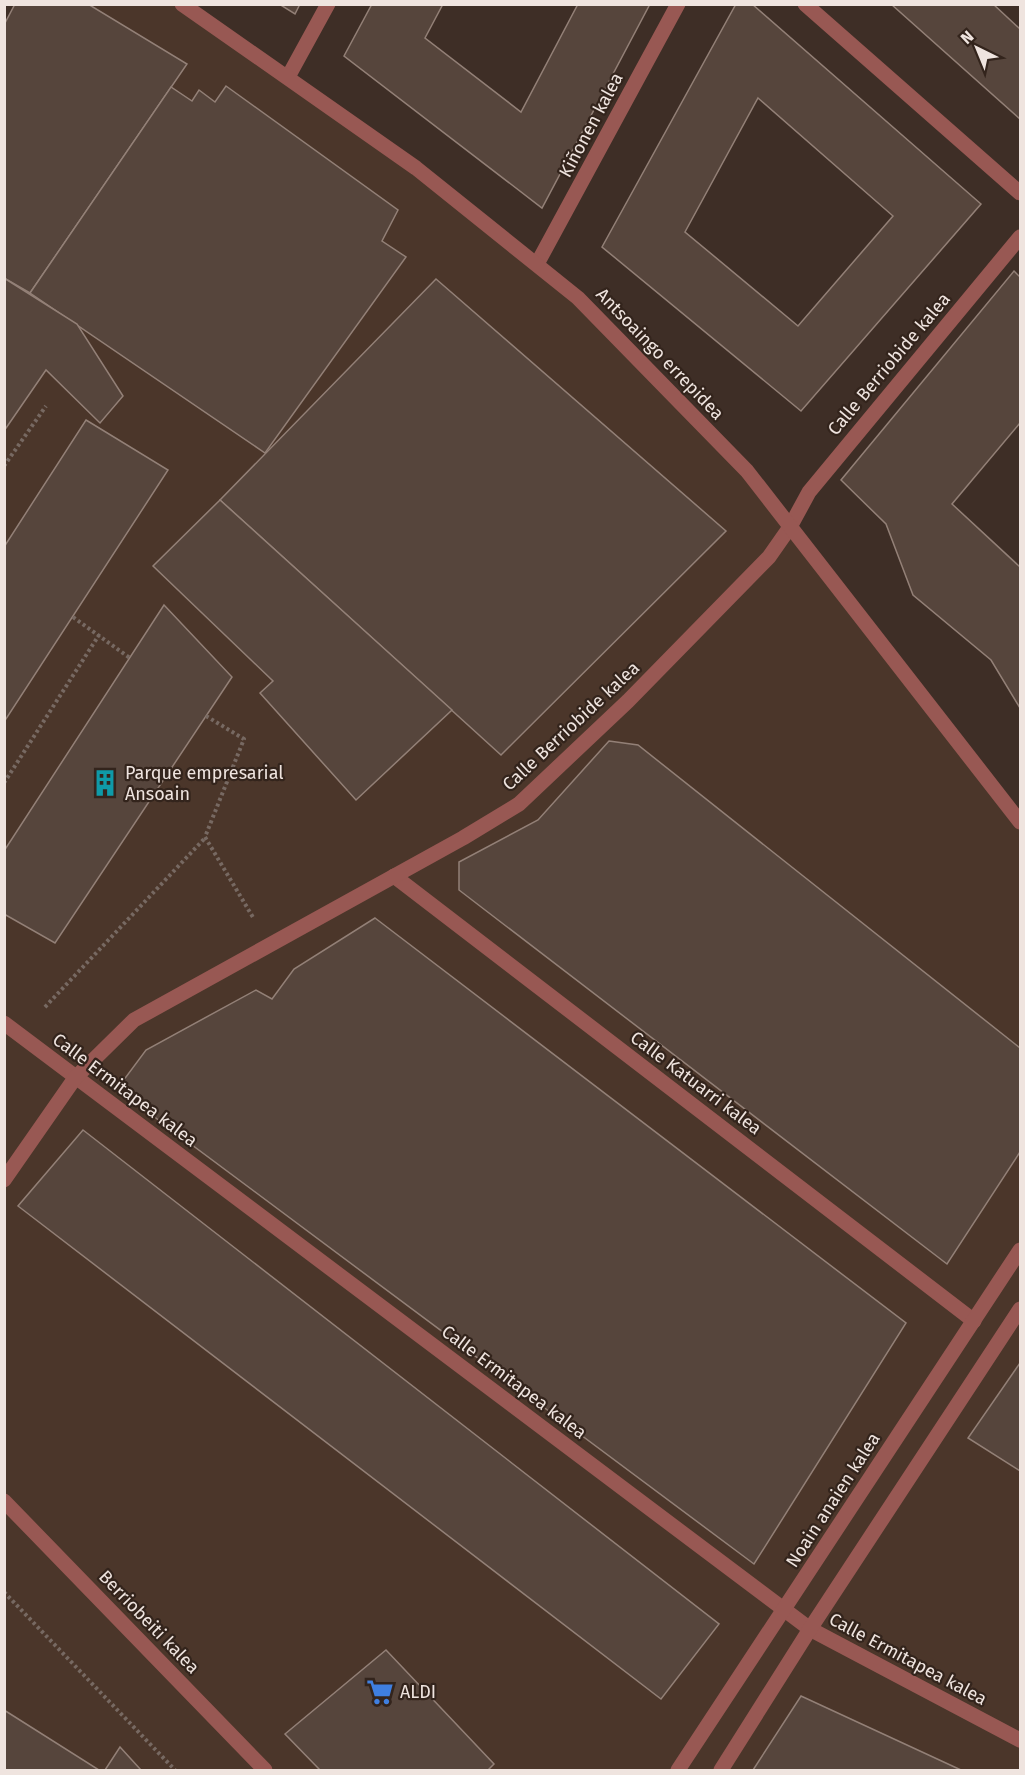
<svg xmlns="http://www.w3.org/2000/svg" width="1025" height="1775" font-family="'Fira Sans',sans-serif">
<style>
.built{fill:#4b362a}
.building{fill:#56453c;stroke:#938077;stroke-width:1.5;fill-rule:evenodd}
.lines{fill:none;stroke-linecap:round;stroke-linejoin:round}
.path{stroke:#776962;stroke-width:4;stroke-dasharray:3 3;stroke-linecap:butt}
.minor{stroke:#985853;stroke-width:15}
.tertiary{stroke:#985853;stroke-width:15}
.labels{text-anchor:middle;stroke-width:4.5;stroke-linejoin:round;paint-order:stroke}
.street-label{font-size:18px;fill:#efe4df;stroke:#33241c}
.poi-label{font-size:18px;fill:#efe4df;stroke:#33241c;text-anchor:start}
</style>
<rect width="100%" height="100%" fill="#3e2e26"/>
<polygon class="built" points="15,5 178,5 288,77 578,298 747,471 1020,822 1020,1770 5,1770 5,25"/>
<g class="building">
<polygon points="15,4 88,4 187,64 30,293 4,278 4,25"/>
<polygon points="279,4 300,4 295,14"/>
<polygon points="372,4 443,4 425,38 521,112 578,4 650,4 542,208 344,56"/>
<path d="M 736,4 L 752,4 L 981,204 L 801,411 L 602,247 ZM 758,98 L 893,216 L 798,326 L 685,232 Z"/>
<polygon points="891,4 993,4 1020,29 1020,119"/>
<polygon points="226,86 398,210 382,241 406,257 265,453 30,293 171,87 192,101 199,90 215,102"/>
<polygon points="1014,271 1020,277 1020,423 952,504 1020,567 1020,708 991,660 913,595 886,524 841,480"/>
<polygon points="4,278 77,324 123,396 100,423 46,370 4,431"/>
<polygon points="436,279 726,531 501,755 220,500"/>
<polygon points="86,420 168,470 4,722 4,547"/>
<polygon points="220,500 452,710 356,800 260,693 273,681 153,566"/>
<polygon points="164,605 232,677 55,943 4,914 4,851"/>
<polygon points="609,741 638,745 1020,1048 1020,1152 947,1264 459,890 459,862 538,820"/>
<polygon points="375,918 906,1323 754,1564 117,1089 146,1050 256,990 272,999 294,969"/>
<polygon points="83,1130 719,1624 661,1699 18,1206"/>
<polygon points="1020,1363 1020,1471 968,1438"/>
<polygon points="386,1650 494,1764 488,1770 320,1770 285,1734"/>
<polygon points="801,1696 961,1770 753,1770"/>
<polygon points="4,1710 99,1770 4,1770"/>
<polygon points="120,1747 141,1770 105,1770"/>
</g>
<g class="lines">
<g class="path">
<polyline points="4,466 46,406"/>
<polyline points="73,617 130,658"/>
<polyline points="206,716 244,739 205,837 254,919"/>
<polyline points="4,783 99,635"/>
<polyline points="45,1007 205,838"/>
<polyline points="4,1592 175,1770"/>
</g>
<g class="minor">
<polyline points="805,4 1020,193"/>
<polyline points="288,77 328,4"/>
<polyline points="537,264 678,4"/>
<polyline points="394,876 974,1321"/>
<polyline points="4,1023 810,1629 1020,1740"/>
<polyline points="4,1180 75,1078 134,1020 463,838 519,804 628,701 769,557 790,527 809,492 1020,237"/>
<polyline points="4,1501 265,1770"/>
</g>
<g class="tertiary">
<polyline points="182,4 416,168 578,298 747,471 1020,822"/>
<polyline points="678,1770 1020,1250"/>
<polyline points="721,1770 810,1629 1020,1309"/>
</g>
</g>
<defs>
<symbol id="building-bare" viewBox="-9 -9 18 18"><path d="M-4-6H4V6H1V3H-1V6H-4ZM-2.5-4.3h1.7v1.8h-1.7ZM.8-4.3h1.7v1.8H.8ZM-2.5-1h1.7V.8h-1.7ZM.8-1h1.7V.8H.8Z" fill="#0f9aa8" stroke="#33241c" stroke-width="2.5" paint-order="stroke"/></symbol>
<symbol id="supermarket-bare" viewBox="-9 -9 18 18"><path d="M-6-5.5h2.5l.6 2H6L4.5 2H-2.5L-4.4-4H-6ZM-1.5 3.2a1.3 1.3 0 1 0 .1 0ZM3 3.2a1.3 1.3 0 1 0 .1 0Z" fill="#3f7fe0" stroke="#33241c" stroke-width="2.5" paint-order="stroke"/></symbol>
</defs>
<g fill-rule="evenodd">
<use href="#building-bare" x="86" y="764" width="38" height="38"/>
<use href="#supermarket-bare" x="361" y="1673" width="38" height="38"/>
</g>
<g class="labels">
<g class="street-label">
<text transform="translate(591 125) rotate(-62)" y="6">Kiñonen kalea</text>
<text transform="translate(660 354) rotate(46)" y="6">Antsoaingo errepidea</text>
<text transform="translate(889 364) rotate(-50)" y="6">Calle Berriobide kalea</text>
<text transform="translate(571 726) rotate(-43)" y="6">Calle Berriobide kalea</text>
<text transform="translate(696 1083) rotate(37)" y="6">Calle Katuarri kalea</text>
<text transform="translate(125 1090) rotate(37)" y="6">Calle Ermitapea kalea</text>
<text transform="translate(514 1382) rotate(37)" y="6">Calle Ermitapea kalea</text>
<text transform="translate(833 1500) rotate(-57)" y="6">Noain anaien kalea</text>
<text transform="translate(149 1622) rotate(46)" y="6">Berriobeiti kalea</text>
<text transform="translate(908 1659) rotate(28)" y="6">Calle Ermitapea kalea</text>
</g>
<g class="poi-label">
<text x="125" y="779">Parque empresarial<tspan x="125" dy="21">Ansoain</tspan></text>
<text x="400" y="1698">ALDI</text>
</g>
</g>
<rect width="1025" height="1775" fill="none" stroke="#efe4df" stroke-width="12"/>
<g transform="translate(977 48) rotate(317)" stroke="#33241c" stroke-width="4.5" paint-order="stroke">
<path d="M0-4.5L10 22L0 15L-10 22Z" fill="#efe4df"/>
<text y="-9" font-size="16" font-weight="bold" text-anchor="middle" fill="#efe4df">N</text>
</g>
</svg>
